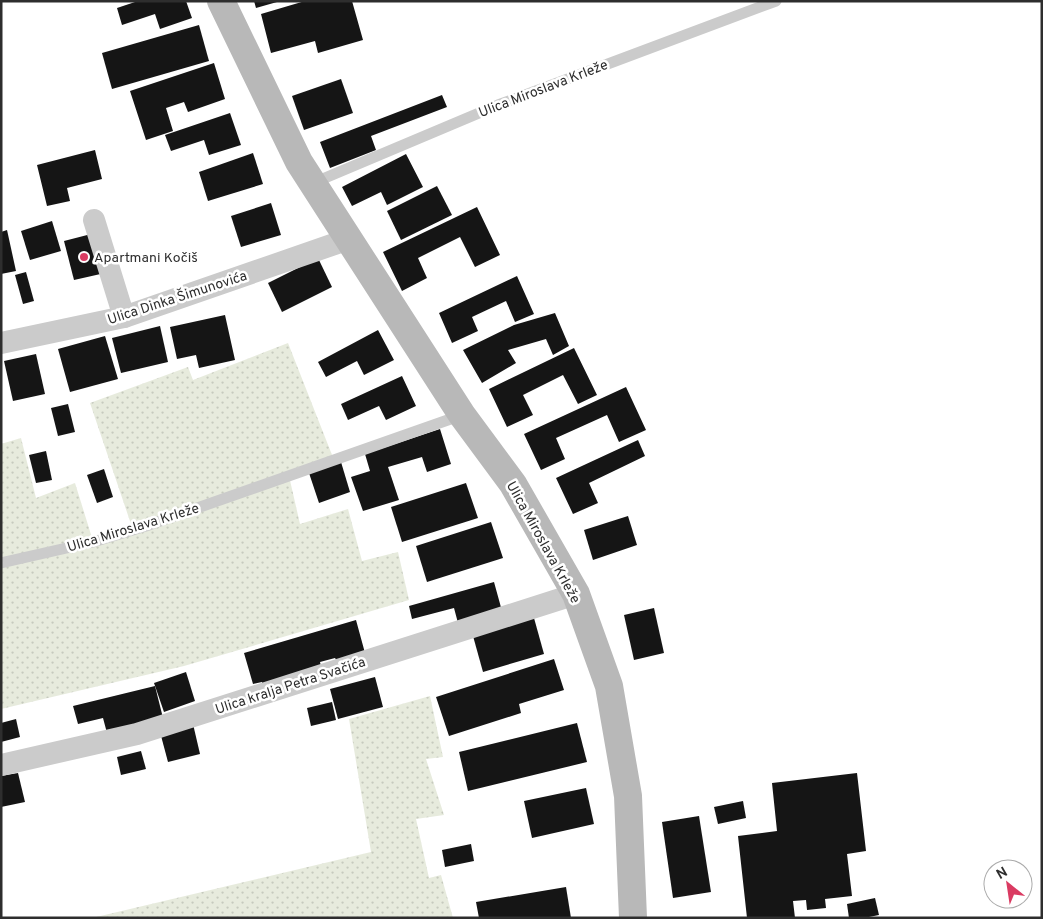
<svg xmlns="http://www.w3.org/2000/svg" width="1043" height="919" font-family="Overpass,sans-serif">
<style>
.park{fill:url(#park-dots)}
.building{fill:#151515}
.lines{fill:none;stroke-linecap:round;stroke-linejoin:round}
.service{stroke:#cbcbcb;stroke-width:11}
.minor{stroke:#cbcbcb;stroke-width:22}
.secondary{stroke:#b8b8b8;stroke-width:28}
.poi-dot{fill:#da3b62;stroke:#fff;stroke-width:2}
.labels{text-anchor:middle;stroke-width:5;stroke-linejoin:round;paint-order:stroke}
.street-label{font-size:14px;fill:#2e2e2e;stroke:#fff}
.poi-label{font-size:14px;fill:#2e2e2e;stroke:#fff;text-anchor:start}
</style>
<defs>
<pattern id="park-dots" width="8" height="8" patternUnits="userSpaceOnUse" patternTransform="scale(1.25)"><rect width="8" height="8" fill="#e7ebdd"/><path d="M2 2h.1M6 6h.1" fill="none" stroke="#c6cabe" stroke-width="1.8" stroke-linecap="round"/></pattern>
</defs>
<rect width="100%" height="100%" fill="#fff"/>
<g class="park">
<polygon points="288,343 334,460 289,476 300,524 348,509 362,561 398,552 409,600 184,666 1,709 1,444 21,438 36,498 75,483 93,541 133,530 90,403 188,367 193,380"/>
<polygon points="430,696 443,757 426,759 444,815 416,819 429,878 441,875 453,918 92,918 371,852 349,719"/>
</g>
<g class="building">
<polygon points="138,1 186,1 192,18 160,29 155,14 122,25 117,8"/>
<polygon points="254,1 277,1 277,2 256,8"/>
<polygon points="305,1 352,1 363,40 318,53 315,41 271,53 261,14"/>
<polygon points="199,25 209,61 112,89 102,53"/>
<polygon points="214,63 225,99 188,112 184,102 166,108 173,131 146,140 130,91"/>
<polygon points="341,79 353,113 304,130 292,96"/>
<polygon points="442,95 447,107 371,136 376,150 330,168 320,142"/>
<polygon points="230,113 241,145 209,155 204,140 171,151 165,135"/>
<polygon points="95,150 102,179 67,188 70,201 47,206 37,165"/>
<polygon points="253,153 263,184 208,201 199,172"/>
<polygon points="406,154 423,187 387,205 381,192 352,206 342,187"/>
<polygon points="437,186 452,215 401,240 387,211"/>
<polygon points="271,203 281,235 241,247 231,216"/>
<polygon points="477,207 500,255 475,267 460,237 418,258 427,278 402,291 383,252"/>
<polygon points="52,221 61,251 30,260 21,231"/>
<polygon points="7,230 16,271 1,274 1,232"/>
<polygon points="95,233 105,273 74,280 64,241"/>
<polygon points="318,258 332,287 282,312 268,283"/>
<polygon points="26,272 34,301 23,304 15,275"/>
<polygon points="517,276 534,314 515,322 506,301 472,317 478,331 452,343 439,313"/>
<polygon points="555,313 569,346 553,355 546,339 508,350 516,363 482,383 463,350 514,325"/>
<polygon points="225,315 235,360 199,368 196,355 177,359 170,327"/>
<polygon points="160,326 168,362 121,373 112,338"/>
<polygon points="378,330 394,360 364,375 357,361 326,377 318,362"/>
<polygon points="105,336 118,379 70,392 58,349"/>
<polygon points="574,348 597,395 578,404 563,375 523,395 533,415 507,427 489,389"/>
<polygon points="36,354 45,394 13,401 4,361"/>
<polygon points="402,376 416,406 386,420 379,406 348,420 341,404"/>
<polygon points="626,387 646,430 619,442 607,415 556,438 565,459 541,470 524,434"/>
<polygon points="68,404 75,432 58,436 51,408"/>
<polygon points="440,429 451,464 427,472 422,457 388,467 399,500 363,511 351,477 370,471 365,454"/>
<polygon points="638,440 645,456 589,483 598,503 573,514 556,478"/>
<polygon points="46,451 52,480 36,483 29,455"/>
<polygon points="341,462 350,492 319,503 309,473"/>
<polygon points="104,469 113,497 97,503 87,475"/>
<polygon points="466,483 478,518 402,542 391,507"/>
<polygon points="628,516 637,545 593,560 584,530"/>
<polygon points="491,522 503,558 427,582 416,546"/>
<polygon points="494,582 502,611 458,623 454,608 412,619 409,606"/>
<polygon points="654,608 664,653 634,660 624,615"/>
<polygon points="534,618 544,654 483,672 473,636"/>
<polygon points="356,620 365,653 337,661 335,658 320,662 323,674 265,692 262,682 253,684 244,653"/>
<polygon points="554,659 564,690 519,704 521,713 449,736 436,697"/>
<polygon points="186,672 195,701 164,712 154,683"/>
<polygon points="375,677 383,707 338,719 330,689"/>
<polygon points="155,686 163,718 107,733 103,718 78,724 73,706"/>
<polygon points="332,702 336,720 311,726 307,708"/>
<polygon points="16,719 20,737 1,742 1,723"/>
<polygon points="577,723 587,762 468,791 459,752"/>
<polygon points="193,724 200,754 168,762 160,732"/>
<polygon points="141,751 146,769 121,775 117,757"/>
<polygon points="18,773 25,802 1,807 1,776"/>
<polygon points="857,773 866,851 847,854 852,896 825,899 826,908 807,910 806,900 793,901 795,918 747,918 738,836 777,831 772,783"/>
<polygon points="586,788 594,824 532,838 524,801"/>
<polygon points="743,801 746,818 718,824 714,807"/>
<polygon points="699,816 711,892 673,898 662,822"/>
<polygon points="471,844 474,861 445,867 442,850"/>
<polygon points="566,887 571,918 479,918 476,902"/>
<polygon points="875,898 879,915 864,918 849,918 847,904"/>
</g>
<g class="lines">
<g class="service">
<polyline points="313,183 498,105 776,1"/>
<polyline points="1,563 93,542 146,526 462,415"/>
</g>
<g class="minor">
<polyline points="94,220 124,317"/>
<polyline points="1,343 124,317 349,239"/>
<polyline points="1,765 137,734 576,594"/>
</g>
<polyline class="secondary" points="221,1 299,162 462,415 513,484 576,594 609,686 628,796 633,918"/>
</g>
<circle class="poi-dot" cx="84" cy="257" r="5"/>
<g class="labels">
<g class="street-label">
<text transform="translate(543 88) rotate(-21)" y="5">Ulica Miroslava Krleže</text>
<text transform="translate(177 297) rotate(-18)" y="5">Ulica Dinka Šimunovića</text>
<text transform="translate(133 527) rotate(-17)" y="5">Ulica Miroslava Krleže</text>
<text transform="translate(544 542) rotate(61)" y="5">Ulica Miroslava Krleže</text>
<text transform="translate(290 685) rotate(-18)" y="5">Ulica kralja Petra Svačića</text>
</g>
<g class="poi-label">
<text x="94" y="262">Apartmani Kočiš</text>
</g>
</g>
<rect width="1043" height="919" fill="none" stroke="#2e2e2e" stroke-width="5"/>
<g transform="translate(1008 884) rotate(330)"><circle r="24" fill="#ffffff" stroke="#ababab"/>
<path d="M0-4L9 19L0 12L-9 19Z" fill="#da3b62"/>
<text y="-8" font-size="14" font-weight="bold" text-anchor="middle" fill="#2e2e2e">N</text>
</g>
</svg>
